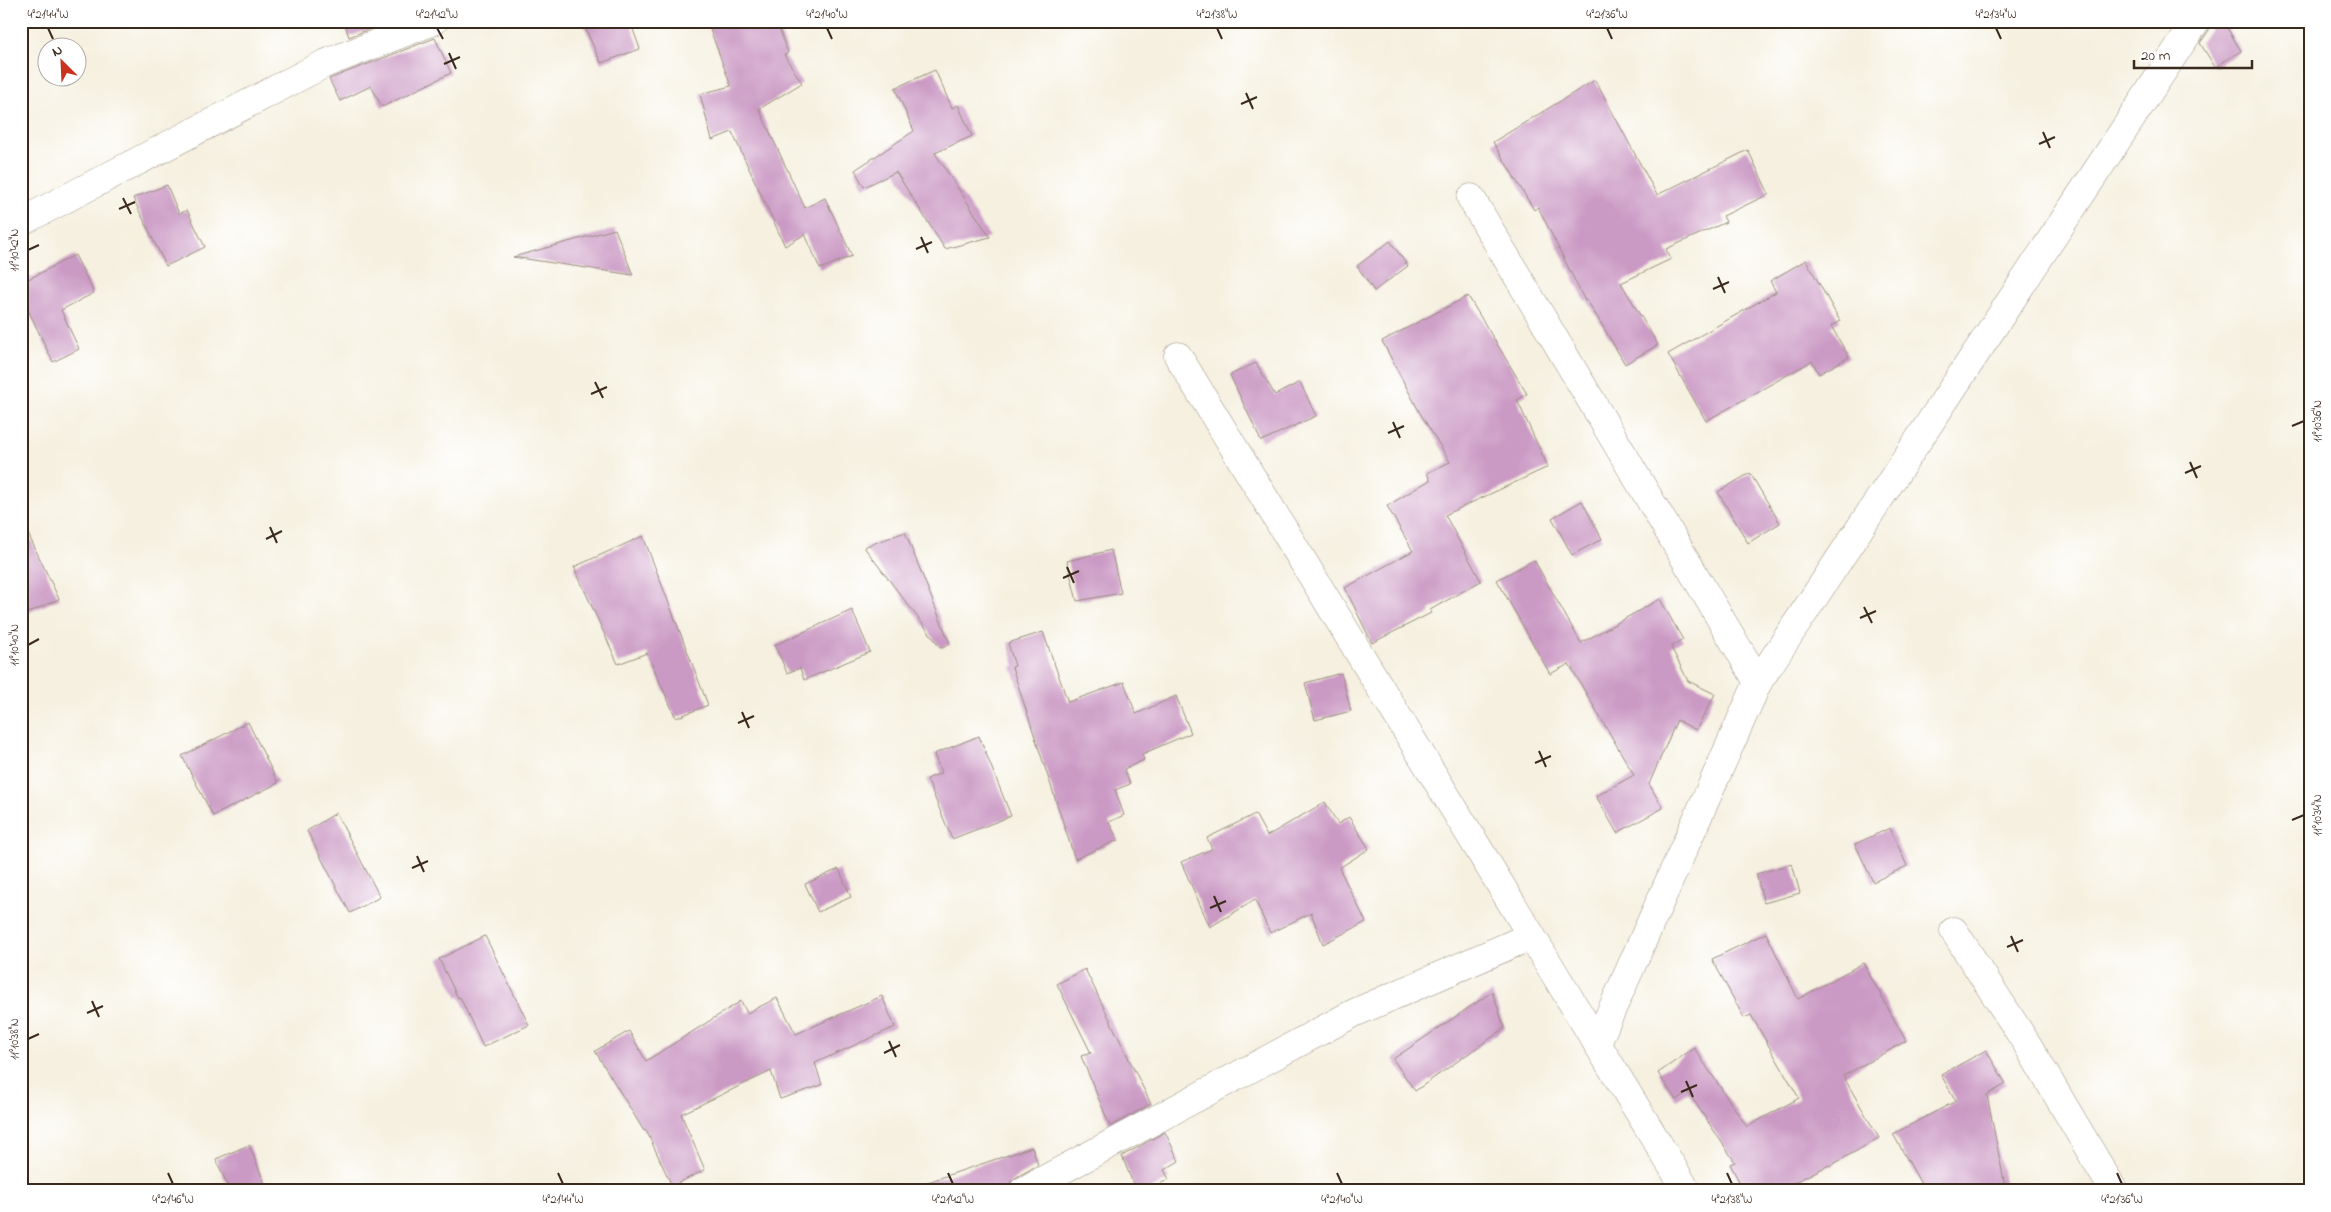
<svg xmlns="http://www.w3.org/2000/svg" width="2331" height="1212" font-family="'Indie Flower',sans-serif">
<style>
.building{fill:#cb9ac4}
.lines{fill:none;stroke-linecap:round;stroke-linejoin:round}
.street-casing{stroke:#988d7e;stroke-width:29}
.street{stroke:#fff;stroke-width:28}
.ticks{fill:none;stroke:#3b2a1e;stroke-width:2}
.neatline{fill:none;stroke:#3b2a1e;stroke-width:2}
.ticks-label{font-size:12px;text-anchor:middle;fill:#3b2a1e}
</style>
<rect width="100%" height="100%" fill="#fff"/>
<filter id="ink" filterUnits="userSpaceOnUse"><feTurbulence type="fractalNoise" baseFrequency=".02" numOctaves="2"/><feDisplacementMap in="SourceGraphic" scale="10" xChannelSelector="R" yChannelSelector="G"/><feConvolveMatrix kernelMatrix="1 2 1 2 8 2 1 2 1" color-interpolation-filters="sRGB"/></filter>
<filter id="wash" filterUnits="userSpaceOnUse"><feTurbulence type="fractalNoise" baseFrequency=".0096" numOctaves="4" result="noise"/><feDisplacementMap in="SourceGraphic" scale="20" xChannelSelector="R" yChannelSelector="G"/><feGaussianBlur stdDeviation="1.12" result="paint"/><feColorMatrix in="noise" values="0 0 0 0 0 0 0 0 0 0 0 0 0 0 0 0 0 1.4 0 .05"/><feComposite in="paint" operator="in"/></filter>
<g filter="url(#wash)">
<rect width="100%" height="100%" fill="#f5f0df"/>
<g id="blocks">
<g class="building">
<polygon points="344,21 390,21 349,37"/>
<polygon points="582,21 630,21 640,49 601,63"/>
<polygon points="707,21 776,21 788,53 784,55 802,83 759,109 805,208 825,198 852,256 820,269 805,234 785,246 732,132 712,140 700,94 731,86"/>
<polygon points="2212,21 2223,21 2241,51 2215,67 2200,43 2209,30"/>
<polygon points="435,38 451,73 382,107 371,86 340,101 329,79"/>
<polygon points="935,70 952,108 958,105 972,136 935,153 990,237 945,249 896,172 864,187 855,170 914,131 895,88"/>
<polygon points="1595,80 1657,195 1748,150 1769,194 1723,216 1726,222 1666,249 1671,259 1621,283 1658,345 1625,364 1587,300 1585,301 1538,207 1534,210 1493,142"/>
<polygon points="167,185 179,214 187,210 205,247 166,266 133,198"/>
<polygon points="615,229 633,275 513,257"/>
<polygon points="1390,241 1408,266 1374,291 1357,266"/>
<polygon points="75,255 94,293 61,310 79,349 53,362 21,295 21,283"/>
<polygon points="1806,260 1840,321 1831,326 1849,357 1819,374 1812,361 1706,421 1668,354 1776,292 1770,281"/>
<polygon points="1468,296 1527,394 1517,400 1548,467 1445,515 1481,581 1430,610 1431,613 1372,643 1345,588 1413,551 1387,506 1430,480 1427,473 1450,462 1420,413 1382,341"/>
<polygon points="1256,363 1275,395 1300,382 1316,416 1261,441 1230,375"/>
<polygon points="1750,473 1780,523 1748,543 1718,492"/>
<polygon points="1582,501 1602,539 1572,555 1552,518"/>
<polygon points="21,519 59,599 21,616"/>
<polygon points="905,532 950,644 941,648 864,547"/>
<polygon points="643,536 708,705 676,718 647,653 618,664 574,567"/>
<polygon points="1111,550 1121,593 1077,601 1067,561"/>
<polygon points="1534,560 1581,643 1660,599 1683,640 1671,647 1688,681 1715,694 1696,730 1677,720 1649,784 1663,808 1617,833 1596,796 1634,775 1569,664 1550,674 1497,580"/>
<polygon points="852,610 870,652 804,680 800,668 787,673 775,645"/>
<polygon points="1043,632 1068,702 1124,682 1136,714 1176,696 1191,733 1142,754 1144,760 1124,769 1130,784 1115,790 1124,815 1109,822 1118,840 1075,859 1012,667 1015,666 1008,643"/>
<polygon points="1341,673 1351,711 1315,720 1305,683"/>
<polygon points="248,722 278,783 213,816 182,756"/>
<polygon points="979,736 1011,816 952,839 927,779 941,773 934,754"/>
<polygon points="1325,802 1338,824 1349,817 1369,849 1339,868 1366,922 1323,944 1311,913 1270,933 1255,900 1210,927 1181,862 1212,849 1207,838 1255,814 1267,836"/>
<polygon points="336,813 380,897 350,913 307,831"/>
<polygon points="1890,828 1907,866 1873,882 1855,844"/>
<polygon points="1792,864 1800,893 1764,903 1756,874"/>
<polygon points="839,869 851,897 818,912 805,884"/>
<polygon points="1766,933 1798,999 1863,963 1906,1041 1843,1076 1879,1138 1830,1166 1829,1165 1777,1191 1744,1191 1730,1164 1735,1162 1688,1092 1676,1100 1658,1073 1694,1048 1747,1127 1799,1098 1751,1015 1744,1018 1712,959"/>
<polygon points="485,936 529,1025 483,1047 460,997 458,998 439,959"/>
<polygon points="1085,969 1151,1104 1110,1126 1081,1056 1091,1053 1057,984"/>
<polygon points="1492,992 1505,1028 1415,1091 1393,1059"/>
<polygon points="882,996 895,1027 815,1063 822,1085 780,1099 771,1071 681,1114 705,1170 672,1186 646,1130 644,1131 595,1051 629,1031 646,1061 741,1001 747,1013 777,998 796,1034"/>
<polygon points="1986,1050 2006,1084 1987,1095 2006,1191 1925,1191 1893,1134 1956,1101 1941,1075"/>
<polygon points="1165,1132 1179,1161 1164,1170 1169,1179 1147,1191 1136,1191 1122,1156"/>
<polygon points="249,1145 268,1191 230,1191 216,1159"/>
<polygon points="1032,1147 1038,1165 1015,1178 1010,1183 1007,1191 919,1191 919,1185"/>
</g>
</g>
</g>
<g filter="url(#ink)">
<use href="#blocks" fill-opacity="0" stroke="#988d7e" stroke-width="1"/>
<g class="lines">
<defs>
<g id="street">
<polyline points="1471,198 1758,682"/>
<polyline points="21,222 324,64 434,21"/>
<polyline points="1178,356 1687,1191"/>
<polyline points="1954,931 2027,1044 2114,1191"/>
<polyline points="1597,1043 1758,682 2196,21"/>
<polyline points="1023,1191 1354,1013 1531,936"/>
</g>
</defs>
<use href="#street" class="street-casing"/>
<use href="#street" class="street"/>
</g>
</g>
<path class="ticks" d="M 48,28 L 53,39M 437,28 L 443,39M 827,28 L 832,39M 1217,28 L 1222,39M 1607,28 L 1612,39M 1996,28 L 2001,39M 449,53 L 456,69M 444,64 L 460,57M 1246,93 L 1253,109M 1241,104 L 1257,97M 2043,132 L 2050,148M 2039,144 L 2055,137M 123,198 L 131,214M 119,209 L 135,202M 921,237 L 928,253M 916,249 L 932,242M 28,250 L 39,245M 1718,277 L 1725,293M 1713,289 L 1729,282M 595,382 L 603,398M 591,394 L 607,387M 1393,422 L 1400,438M 2292,426 L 2304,421M 1388,433 L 1404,426M 2190,462 L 2197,478M 2185,473 L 2201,466M 270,527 L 277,543M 266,539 L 282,531M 1067,567 L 1074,583M 1063,578 L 1079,571M 1864,607 L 1872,623M 1860,618 L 1876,611M 28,645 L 39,639M 742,712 L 749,728M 738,723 L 754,716M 1539,751 L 1546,767M 1535,763 L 1551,756M 2292,820 L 2304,815M 417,856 L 424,872M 412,868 L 428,861M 1214,896 L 1221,912M 1210,908 L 1226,901M 2011,936 L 2018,952M 2007,947 L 2023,940M 92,1001 L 99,1017M 87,1013 L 103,1006M 28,1039 L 39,1034M 889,1041 L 896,1057M 884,1053 L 900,1045M 1686,1081 L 1693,1097M 1681,1092 L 1697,1085M 168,1173 L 173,1184M 558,1173 L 563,1184M 948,1173 L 953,1184M 1337,1173 L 1342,1184M 1727,1173 L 1732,1184M 2117,1173 L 2122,1184"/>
<rect width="2331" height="1212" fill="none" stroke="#fff" stroke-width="55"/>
<g transform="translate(62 62) rotate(336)"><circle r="24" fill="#ffffff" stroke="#b1aaa5"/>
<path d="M0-4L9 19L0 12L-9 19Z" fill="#c8321e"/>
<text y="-8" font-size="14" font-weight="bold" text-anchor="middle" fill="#3b2a1e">N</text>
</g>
<path d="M2134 60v8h118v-8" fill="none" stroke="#3b2a1e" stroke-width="2.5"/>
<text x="2141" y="60" font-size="15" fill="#3b2a1e" stroke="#ffffff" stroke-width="4" paint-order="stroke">20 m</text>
<rect x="28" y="28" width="2276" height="1156" class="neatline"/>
<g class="ticks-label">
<text x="48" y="18">4°21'44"W</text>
<text x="437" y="18">4°21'42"W</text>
<text x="827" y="18">4°21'40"W</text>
<text x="1217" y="18">4°21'38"W</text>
<text x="1607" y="18">4°21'36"W</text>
<text x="1996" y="18">4°21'34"W</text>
<text transform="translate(14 250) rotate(-90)" y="4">11°10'42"N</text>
<text transform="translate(2317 421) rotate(-90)" y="4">11°10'36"N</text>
<text transform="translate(14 645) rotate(-90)" y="4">11°10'40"N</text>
<text transform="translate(2317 815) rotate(-90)" y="4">11°10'34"N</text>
<text transform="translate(14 1039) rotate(-90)" y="4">11°10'38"N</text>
<text x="173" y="1203">4°21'46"W</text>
<text x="563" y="1203">4°21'44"W</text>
<text x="953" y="1203">4°21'42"W</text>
<text x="1342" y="1203">4°21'40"W</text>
<text x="1732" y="1203">4°21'38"W</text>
<text x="2122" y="1203">4°21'36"W</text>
</g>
</svg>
